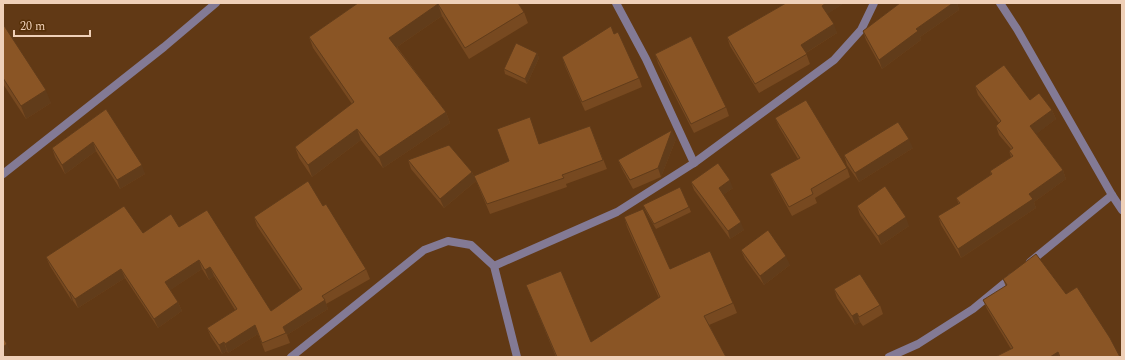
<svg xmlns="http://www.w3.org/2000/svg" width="1125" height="360" font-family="Spectral,serif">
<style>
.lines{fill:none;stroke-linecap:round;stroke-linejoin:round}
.minor{stroke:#837a95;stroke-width:8}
.wall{fill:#774920}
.shaded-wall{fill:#613c1a}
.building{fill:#8a5525;stroke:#613c1a}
</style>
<rect width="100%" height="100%" fill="#613915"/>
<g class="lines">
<g class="minor">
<polyline points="616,3 646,59 694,163"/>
<polyline points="1000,3 1017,29 1112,195 1122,210"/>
<polyline points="3,174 164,47 216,3"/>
<polyline points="1030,262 1112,195"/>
<polyline points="494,266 617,212 694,163 834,60 861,30 874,3"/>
<polyline points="291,357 424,250 448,241 471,245 494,266 517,357"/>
<polyline points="889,357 918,344 973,309 1012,277"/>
</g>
</g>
<g class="wall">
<polygon points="358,3 518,3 524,12 528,23 469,59 442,16 397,47 446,112 450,123 383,168 361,140 312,177 299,158 295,147 352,104 313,48 309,37"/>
<polygon points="784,3 844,3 827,14 837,33 806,53 810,64 759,93 730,46 727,37 784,4"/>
<polygon points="900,3 957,3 959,10 920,37 921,40 882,69 866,40 863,31"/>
<polygon points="3,24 51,103 26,119 3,84"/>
<polygon points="614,34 639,78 642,87 585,111 565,66 562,57"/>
<polygon points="537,53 539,58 527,84 505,74 504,69"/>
<polygon points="655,54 726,107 729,116 694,133 658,63"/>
<polygon points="975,86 1030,100 1052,110 1056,119 1036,134 1063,170 1066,179 1034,202 1036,208 961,258 941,225 938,216 959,204 956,198 991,175 990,171 1011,157 1009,151 1011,149 999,135 996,126 999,123 978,95"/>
<polygon points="106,109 145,174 120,189 96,151 65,174 55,157 52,148"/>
<polygon points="775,118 847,168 850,177 815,198 817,203 792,216 774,183 770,174 798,159 779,127"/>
<polygon points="590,126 607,169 566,184 567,187 490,214 474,176 509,161 540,144"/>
<polygon points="676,139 661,177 633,189 622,169 618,160"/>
<polygon points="913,148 859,182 847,165 844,155"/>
<polygon points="408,160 472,172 476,181 444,208 411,169"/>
<polygon points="691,182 733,188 723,195 744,230 730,239 694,190"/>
<polygon points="643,205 689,207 691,212 656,229 645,210"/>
<polygon points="857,206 909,226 881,245 860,215"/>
<polygon points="254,217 366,269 370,279 326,304 328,309 287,335 290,343 265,352 258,334 228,353 227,351 222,354 211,337 207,328 235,310 214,276 209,280 202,269 170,290 178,302 182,311 158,328 125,278 78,308 73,301 72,301 50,266 46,257 143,233 179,227 271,311 301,291 257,226"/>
<polygon points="624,217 670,269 733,303 737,313 709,325 726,357 556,357 526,285 591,342 659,298 627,227"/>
<polygon points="741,250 790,265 764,285 745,259"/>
<polygon points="1003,279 1066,294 1120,357 995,357 1011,349 987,309 983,300 1006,287"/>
<polygon points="834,289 880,305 883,314 863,326 860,322 855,325 837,298"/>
</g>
<g class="shaded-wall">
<polygon points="826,3 844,3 826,15 822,6"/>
<polygon points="953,3 957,3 959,10 920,37 921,40 882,69 879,60 916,29"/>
<polygon points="438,4 442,16 394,49 389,38"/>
<polygon points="834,24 837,33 804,54 801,45"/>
<polygon points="537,53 539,58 527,84 525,79"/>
<polygon points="46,90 51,103 26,119 21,106"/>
<polygon points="1052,110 1056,119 1034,136 1030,126"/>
<polygon points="446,112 450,123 383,168 379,157"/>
<polygon points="357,129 361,140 312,177 308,165"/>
<polygon points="672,130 676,139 661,177 658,168"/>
<polygon points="909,139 913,148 859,182 855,173"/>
<polygon points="93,142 96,151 65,174 62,165"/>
<polygon points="142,165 145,174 120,189 117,180"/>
<polygon points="1063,170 1066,179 1034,202 1036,208 961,258 958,249 1029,194"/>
<polygon points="472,172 476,181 444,208 440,199"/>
<polygon points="730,180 733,188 722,196 719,188"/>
<polygon points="906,217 909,226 881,245 878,236"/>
<polygon points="741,222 744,230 730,239 728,231"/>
<polygon points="786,256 790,265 764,285 760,276"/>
<polygon points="199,260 202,269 169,291 165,282"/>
<polygon points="210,267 214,276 209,280 205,270"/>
<polygon points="121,269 125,278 78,308 75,299"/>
<polygon points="69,292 70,292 73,301 72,301"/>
<polygon points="325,300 328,309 287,335 283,327"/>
<polygon points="178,302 182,311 158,328 154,319"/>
<polygon points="857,313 860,322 855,325 852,316"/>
<polygon points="255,325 258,334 228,353 225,344"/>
<polygon points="224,342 227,351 222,354 219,345"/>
<polygon points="7,344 11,353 4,357 3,357 3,347"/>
<polygon points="1058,352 1059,357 1050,357"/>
</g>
<g class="building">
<polygon points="358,3 518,3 524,12 465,48 438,4 389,38 446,112 379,157 357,129 308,165 295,147 354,102 309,37"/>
<polygon points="786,3 826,3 822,6 834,24 801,45 807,54 755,84 727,37"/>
<polygon points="900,3 953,3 916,29 918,31 879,60 863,31"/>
<polygon points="3,24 46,90 21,106 3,78"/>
<polygon points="611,26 614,34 618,32 639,78 582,102 562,57"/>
<polygon points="691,36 726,107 691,124 655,54"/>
<polygon points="516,43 537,53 525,79 504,69"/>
<polygon points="1004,65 1030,100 1039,93 1052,110 1030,126 1063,170 1029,194 1033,199 958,249 938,216 960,203 956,198 992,174 990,171 1013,156 1009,151 1013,148 996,126 1001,121 975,86"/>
<polygon points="806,100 847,168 811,189 813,194 789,207 770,174 800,158 775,118"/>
<polygon points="106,109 142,165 117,180 93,142 62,165 52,148"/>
<polygon points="530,117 539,144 590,126 603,160 562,175 564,178 487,204 474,176 509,161 497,129"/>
<polygon points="898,122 909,139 855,173 844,155"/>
<polygon points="672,130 658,168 630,180 618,160"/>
<polygon points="449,145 472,172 440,199 408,160"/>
<polygon points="718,163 730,180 719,188 741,222 728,231 691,182"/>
<polygon points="308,181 323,206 326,204 366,269 322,296 325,300 283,327 286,333 262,343 255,325 225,344 224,342 219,345 207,328 237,309 210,267 205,270 199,260 165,282 178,302 154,319 121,269 75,299 70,292 69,292 46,257 124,206 143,233 171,214 179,227 207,210 271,311 302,289 254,217"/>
<polygon points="885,186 906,217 878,236 857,206"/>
<polygon points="680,187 689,207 654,224 643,205"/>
<polygon points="643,209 670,269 710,251 733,303 704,316 726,357 557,357 526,285 561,271 591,342 660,297 624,217"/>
<polygon points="768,230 786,256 760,276 741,250"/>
<polygon points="1036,254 1066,294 1077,287 1110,338 1120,357 1060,357 1058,352 1050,357 995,357 1013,348 983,300 1007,285 1003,279"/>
<polygon points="860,274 880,305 859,317 857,313 852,316 834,289"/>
<polygon points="3,337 7,344 3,347"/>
</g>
<rect width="1125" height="360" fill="none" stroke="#efd0b8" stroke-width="8"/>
<path d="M14 30v6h76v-6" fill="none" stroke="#efd0b8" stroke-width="2"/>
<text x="20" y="30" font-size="12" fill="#efd0b8" stroke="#552f07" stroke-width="3" paint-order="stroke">20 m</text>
</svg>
